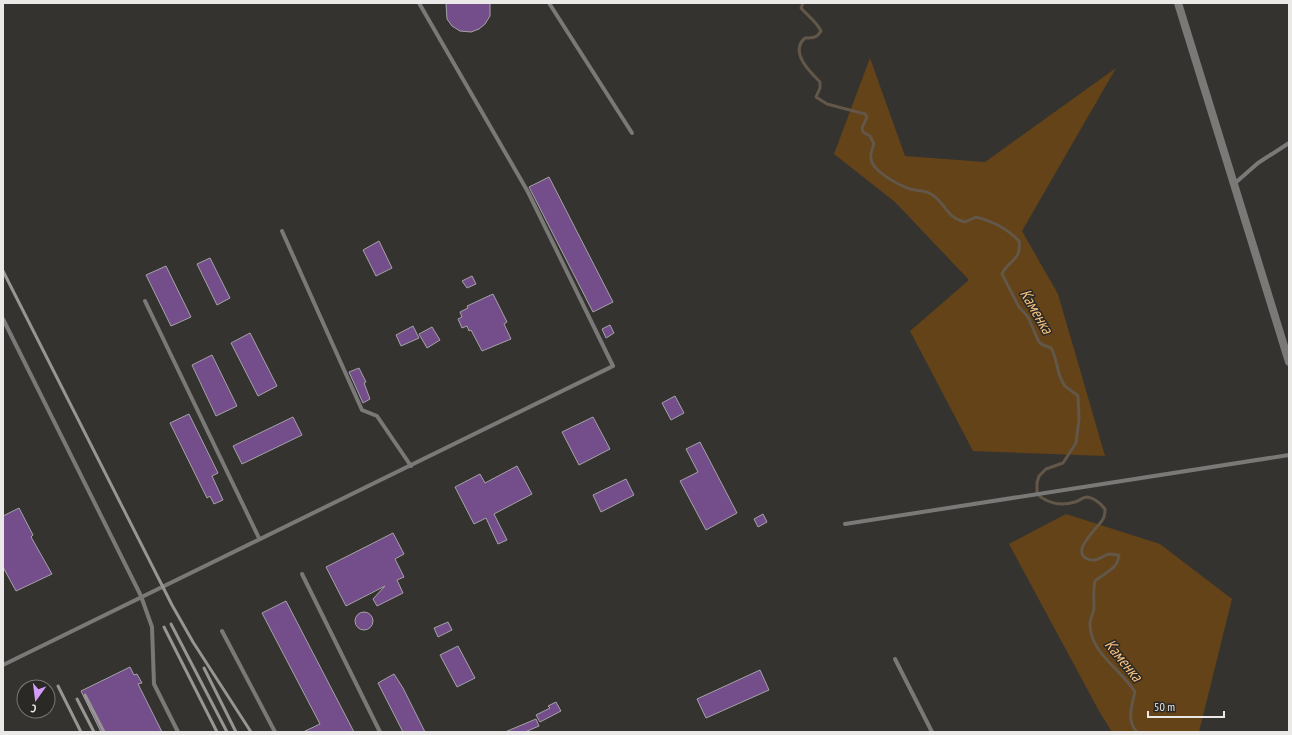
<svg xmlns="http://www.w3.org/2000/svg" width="1292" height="735" font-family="'PT Sans Narrow',sans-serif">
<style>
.green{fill:#634317}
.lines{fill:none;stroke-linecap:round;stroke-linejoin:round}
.stream{stroke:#625748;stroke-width:3}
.building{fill:#734e8a;stroke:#a6a3a7}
.lane{stroke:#7a7977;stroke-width:4}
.street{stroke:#7a7977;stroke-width:8}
.rail{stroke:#989693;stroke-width:3}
.labels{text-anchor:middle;stroke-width:3;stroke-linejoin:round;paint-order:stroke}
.water-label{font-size:16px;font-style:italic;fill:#f8c27f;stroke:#2b2926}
</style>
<rect width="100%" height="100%" fill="#353330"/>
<g class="green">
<polygon points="870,58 905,156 985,162 1116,68 1022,231 1058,294 1105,456 973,451 910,331 969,280 895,202 834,154"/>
<polygon points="1066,514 1160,544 1232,599 1199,732 1112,732 1099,711 1009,544"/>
</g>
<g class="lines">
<path class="stream" d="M 803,3 L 801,8 C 808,16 816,21 821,31 C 817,38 813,38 805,38 C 789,52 810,72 820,82 L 820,88 L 816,97 L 827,104 L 865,114 L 867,117 L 862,128 L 863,132 L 870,136 L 874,144 C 873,147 871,151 871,155 C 868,170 899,185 910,189 C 917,191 925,190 931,194 C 946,203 946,218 965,222 L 976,217 C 992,221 1008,229 1019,241 C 1022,261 1008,260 1002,274 L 1019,307 L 1028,317 L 1038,340 L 1041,344 L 1051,348 C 1058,359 1056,375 1065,386 C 1069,390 1074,392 1078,396 L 1079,419 L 1076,443 L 1063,463 L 1046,469 L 1039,476 L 1037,483 L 1037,494 C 1048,504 1062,506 1075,502 C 1079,501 1083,497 1087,497 C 1095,498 1101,504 1105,509 C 1105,512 1105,516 1103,519 C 1099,527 1065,555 1092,560 C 1099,561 1103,555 1109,554 C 1112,554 1116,555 1119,555 C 1118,569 1105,572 1095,581 C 1093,590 1094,599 1094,609 C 1093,614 1090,619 1090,624 C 1090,653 1121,669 1135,692 C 1132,705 1126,721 1137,732"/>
</g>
<g class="building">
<polygon points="446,3 490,3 490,16 485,24 479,29 471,32 460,31 452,26 447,19"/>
<polygon points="549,177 613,302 593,312 529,187"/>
<polygon points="379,241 392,268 376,276 363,250"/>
<polygon points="210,258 230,298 217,305 197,264"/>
<polygon points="166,266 191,317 171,326 146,275"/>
<polygon points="472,276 476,284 467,288 462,281"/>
<polygon points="493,294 507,322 504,324 511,339 482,351 471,330 469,331 467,326 462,328 458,319 462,317 460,312 468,308 467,306"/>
<polygon points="610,325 614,333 606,338 602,329"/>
<polygon points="413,326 419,338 401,346 396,335"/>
<polygon points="432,327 440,340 427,348 419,334"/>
<polygon points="250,333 277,386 258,396 231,343"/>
<polygon points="212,355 237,406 216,416 192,365"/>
<polygon points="359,368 366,382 364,383 370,399 363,403 349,372"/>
<polygon points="675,396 684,413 671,420 662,403"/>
<polygon points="189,414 218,473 212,476 223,500 214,504 210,496 207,498 170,423"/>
<polygon points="293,417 302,435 242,464 233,446"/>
<polygon points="593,417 610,449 579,465 562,432"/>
<polygon points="700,442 737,513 706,530 680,481 698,472 686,449"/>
<polygon points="517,466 532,494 494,514 507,540 498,544 486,518 474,524 455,487 480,474 485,483"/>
<polygon points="626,479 634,495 601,512 593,495"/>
<polygon points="19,508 33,535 31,537 52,574 16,591 3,567 3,516"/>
<polygon points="763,514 767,522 758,527 754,519"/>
<polygon points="393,533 404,554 395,559 404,577 397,580 403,593 377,606 373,599 385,586 346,606 326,567"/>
<polygon points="286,601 354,732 303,732 320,724 262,613"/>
<circle cx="364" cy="621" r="9"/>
<polygon points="448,622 452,630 438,637 434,628"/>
<polygon points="458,646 475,678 457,687 440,655"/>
<polygon points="130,667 134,675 137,674 142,683 138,684 162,732 101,732 81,691"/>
<polygon points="760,670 769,690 706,718 697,699"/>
<polygon points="394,674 403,688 425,732 403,732 378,683"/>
<polygon points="556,702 561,711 540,722 536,715 550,708 548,706"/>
<polygon points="536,719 539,726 525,732 505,732"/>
</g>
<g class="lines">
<g class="lane">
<polyline points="549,3 632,133"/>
<polyline points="1234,184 1258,163 1289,143"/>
<polyline points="282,231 362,410 377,416 411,466"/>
<polyline points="145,301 259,538"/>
<polyline points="3,319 141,596 152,627 154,684 178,732"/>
<polyline points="845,524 1289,455"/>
<polyline points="302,574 380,732"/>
<polyline points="222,631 275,732"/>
<polyline points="895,659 932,732"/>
<path d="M 3,665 C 205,564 410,467 613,366 L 528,192 L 419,3"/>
</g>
<polyline class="street" points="1178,3 1289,362"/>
<g class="rail">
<polyline points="3,271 172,605 193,642 251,732"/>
<polyline points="171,624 227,732"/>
<polyline points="164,627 217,732"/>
<polyline points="204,668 236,732"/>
<polyline points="58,686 81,732"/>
<polyline points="85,695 104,732"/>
<polyline points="77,699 94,732"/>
</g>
</g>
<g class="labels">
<g class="water-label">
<text transform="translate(1037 311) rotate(60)" y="6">Каменка</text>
<text transform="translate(1124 660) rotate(51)" y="6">Каменка</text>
</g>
</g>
<rect width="1292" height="735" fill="none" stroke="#ebe9e7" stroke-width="8"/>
<g transform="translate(36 699) rotate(194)"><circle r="19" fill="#2b2926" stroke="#787673"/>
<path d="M0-3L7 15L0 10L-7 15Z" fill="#d59bfa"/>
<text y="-6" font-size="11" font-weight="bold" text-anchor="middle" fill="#ebe9e7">С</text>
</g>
<path d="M1148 711v6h76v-6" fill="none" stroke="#ebe9e7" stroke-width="2"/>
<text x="1154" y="711" font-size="12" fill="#ebe9e7" stroke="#2b2926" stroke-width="3" paint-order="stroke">50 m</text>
</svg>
